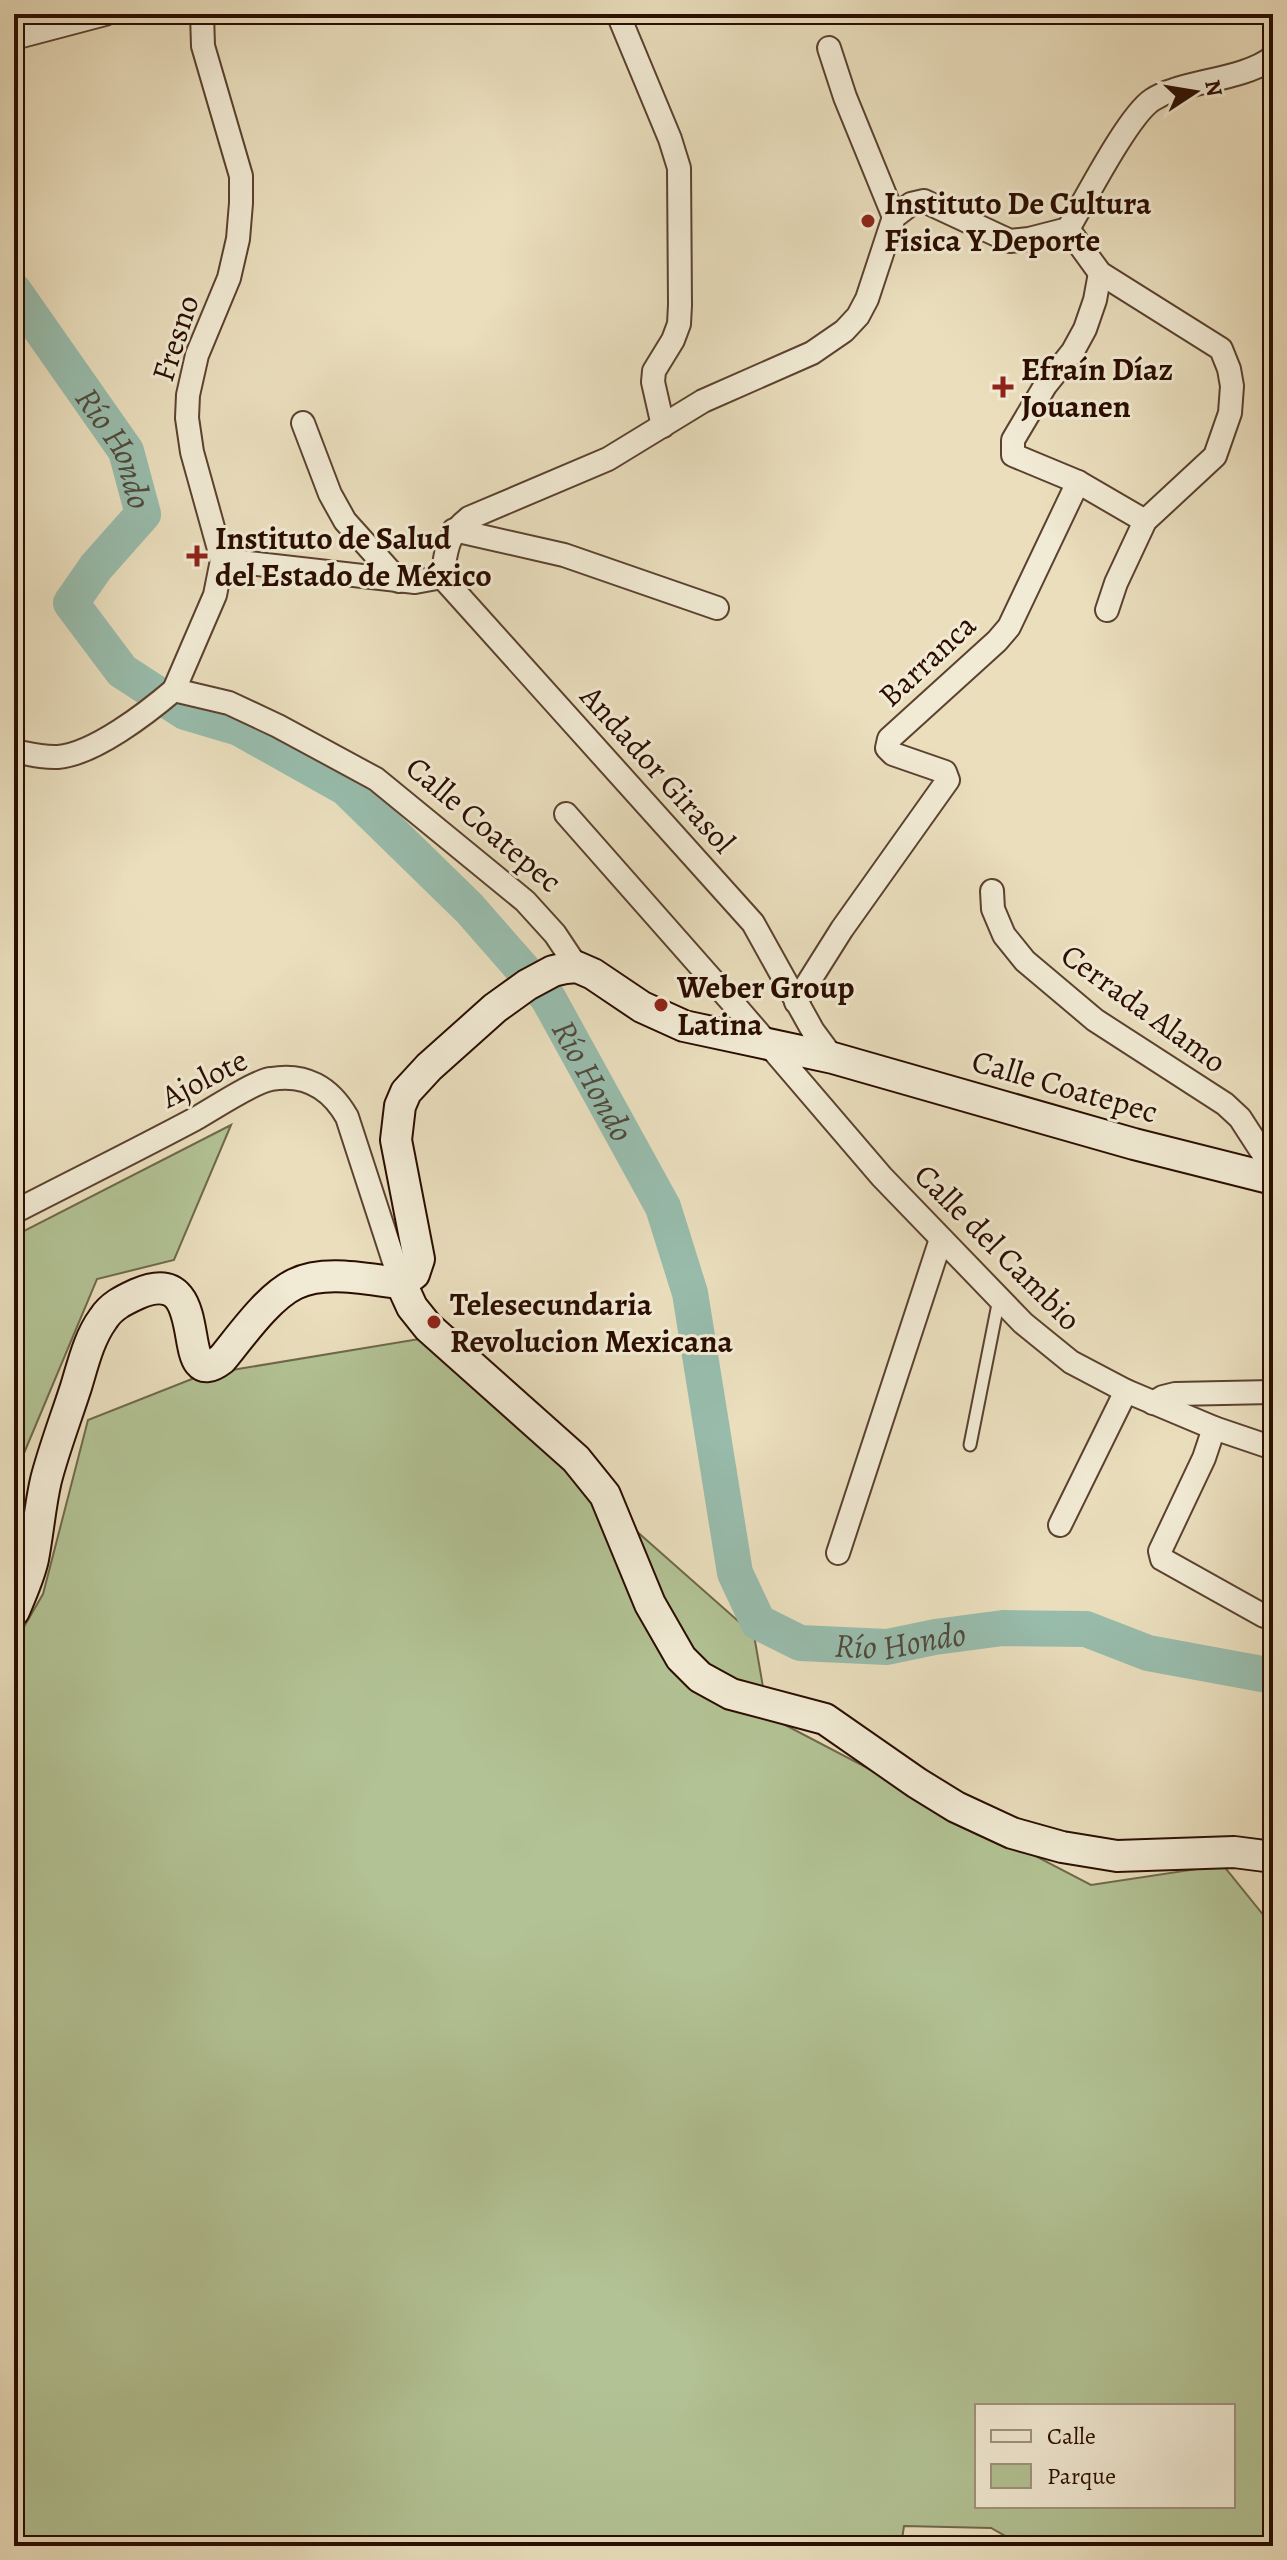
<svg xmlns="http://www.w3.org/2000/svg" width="1287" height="2560" font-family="Alegreya,serif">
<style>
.green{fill:#b2c294;stroke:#6e684a;stroke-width:2;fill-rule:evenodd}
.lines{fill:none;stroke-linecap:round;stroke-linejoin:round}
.river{stroke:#98bcac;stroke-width:36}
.lane-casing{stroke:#5b412f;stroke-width:15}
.street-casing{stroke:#5b412f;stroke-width:26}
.secondary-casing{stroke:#2b0d00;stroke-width:34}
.lane{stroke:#f1ead4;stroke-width:11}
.street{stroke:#f1ead4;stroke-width:22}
.secondary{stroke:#f1ead4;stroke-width:30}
.poi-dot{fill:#8f2418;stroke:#f1ead4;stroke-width:3}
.labels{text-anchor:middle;stroke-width:6;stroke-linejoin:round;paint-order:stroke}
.poi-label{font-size:32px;font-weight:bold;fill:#2b0d00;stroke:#f1ead4;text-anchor:start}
.street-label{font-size:32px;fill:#2b0d00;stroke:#f1ead4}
.water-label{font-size:34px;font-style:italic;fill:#514a3c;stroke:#f1ead4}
</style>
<rect width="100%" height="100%" fill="#eadebd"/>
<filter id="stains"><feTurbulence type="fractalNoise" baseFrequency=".0025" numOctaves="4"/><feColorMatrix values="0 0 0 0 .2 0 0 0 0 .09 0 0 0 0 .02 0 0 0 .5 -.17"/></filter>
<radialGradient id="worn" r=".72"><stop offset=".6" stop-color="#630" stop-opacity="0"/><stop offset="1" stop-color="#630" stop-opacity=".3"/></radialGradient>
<g class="green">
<polygon points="231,1125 174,1260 97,1279 14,1477 14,1236"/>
<path d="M 419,1339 L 754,1635 L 768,1716 L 1091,1885 L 1223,1865 L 1273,1927 L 1273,2543 L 1265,2546 L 1023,2546 L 991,2528 L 904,2526 L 901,2546 L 14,2546 L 14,1644 L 43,1594 L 88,1420 L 202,1375 ZM 977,2406 L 1233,2406 L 1233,2506 L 977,2506 Z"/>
</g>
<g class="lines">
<path class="river" id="s1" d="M 14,291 L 126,451 L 143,514 L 96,567 L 71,603 L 122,671 L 185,712 L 239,728 L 346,788 L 469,908 L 548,998 L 663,1207 L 690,1293 L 735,1573 L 758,1622 L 800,1643 L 887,1647 L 935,1637 L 1003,1628 L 1086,1629 L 1148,1653 L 1273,1676"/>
<defs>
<polyline id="lane" points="970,1445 999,1299"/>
<g id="street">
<polyline points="618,14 670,139 679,168 680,305 679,324 673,340 654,371 653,382 663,426"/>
<polyline points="14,38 105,14"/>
<polyline points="829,48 845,97 894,217"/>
<polyline points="1068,229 1100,273 1221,349 1229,369 1232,386 1230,413 1215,456 1145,521 1116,583 1107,610"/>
<polyline points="1100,273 1095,300 1085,329 1073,351 1045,386 1013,440 1013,455 1078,482 1145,521"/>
<polyline points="303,423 330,494 345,521 399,581"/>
<polyline points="454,530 564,555 717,608"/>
<polyline points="222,560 415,582 442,577"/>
<polyline points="174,690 215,595 222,560 192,452 187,418 188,395 197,355 229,278 238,239 241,203 241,176 203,46 202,14"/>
<path d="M 14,751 C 29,754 43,758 58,757 C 94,754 147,713 174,690 L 229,703 L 278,726 L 376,779 L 525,901 L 555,934 L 577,967"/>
<polyline points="566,814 738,1009 882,1177 1023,1323 1071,1362 1126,1391 1214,1428 1273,1448"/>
<polyline points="992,891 993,909 1004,935 1025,961 1095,1020 1225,1104 1240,1118 1273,1169"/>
<polyline points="796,1002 842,929 948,780 945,772 893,754 887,748 889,739 997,641 1009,627 1078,482"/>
<path d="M 833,1058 L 813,1031 L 753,923 L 442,577 C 447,549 445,537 469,518 L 608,459 L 703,401 L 812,353 L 844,331 L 858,316 L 867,299 L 894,217 L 911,204 L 924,201 L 1010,241 L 1029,239 L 1068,229 C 1085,200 1128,116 1152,100 C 1158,96 1167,92 1174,90 C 1203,80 1250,76 1273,57"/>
<path d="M 14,1212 C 74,1181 135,1151 195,1119 C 211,1110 255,1081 271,1079 C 305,1073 330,1087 347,1117 L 401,1283"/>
<polyline points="1153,1403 1163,1397 1175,1394 1273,1392"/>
<polyline points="1214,1428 1204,1458 1160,1551 1162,1559 1264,1616"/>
<polyline points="1060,1525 1126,1391"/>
<polyline points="838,1553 941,1239"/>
</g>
<g id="secondary">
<polyline points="401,1283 414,1274 419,1259 396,1140 400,1106 406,1092 429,1067 495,1008 527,985 553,971 566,968 577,967 593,974 642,1007 684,1026 833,1058 1134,1144 1273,1179"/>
<polyline points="401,1283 412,1307 428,1327 576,1459 605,1495 650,1604 681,1658 700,1677 731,1694 825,1719 917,1783 956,1807 1012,1833 1062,1847 1117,1856 1234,1852 1273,1857"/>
<path d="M 14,1611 C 21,1594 29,1577 33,1559 C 38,1533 40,1506 46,1480 C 54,1449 66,1418 76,1387 C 83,1364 89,1338 103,1319 C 111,1306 124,1300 137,1294 C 217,1259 170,1399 222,1359 C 241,1336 268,1297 295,1284 C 326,1269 369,1280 401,1283"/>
</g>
</defs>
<use href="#lane" class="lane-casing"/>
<use href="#street" class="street-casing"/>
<use href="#secondary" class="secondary-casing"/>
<use href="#lane" class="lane"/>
<use href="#street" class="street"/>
<use href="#secondary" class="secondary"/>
</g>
<g class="poi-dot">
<circle cx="868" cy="221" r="8"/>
<path d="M999 375h8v8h8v8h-8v8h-8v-8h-8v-8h8z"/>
<path d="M193 544h8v8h8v8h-8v8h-8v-8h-8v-8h8z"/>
<circle cx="661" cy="1005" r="8"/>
<circle cx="434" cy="1322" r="8"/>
</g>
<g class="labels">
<g class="poi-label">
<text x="884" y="214">Instituto De Cultura<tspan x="884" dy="37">Fisica Y Deporte</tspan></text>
<text x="1021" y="380">Efraín Díaz<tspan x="1021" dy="37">Jouanen</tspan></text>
<text x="215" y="549">Instituto de Salud<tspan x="215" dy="37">del Estado de México</tspan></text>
<text x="677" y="998">Weber Group<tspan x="677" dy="37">Latina</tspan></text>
<text x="450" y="1315">Telesecundaria<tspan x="450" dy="37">Revolucion Mexicana</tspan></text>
</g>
<g class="street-label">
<text transform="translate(175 338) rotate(-72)" y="11">Fresno</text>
<text transform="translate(927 660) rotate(-43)" y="11">Barranca</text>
<text transform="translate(658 769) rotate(48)" y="11">Andador Girasol</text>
<text transform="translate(484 824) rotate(40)" y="11">Calle Coatepec</text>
<text transform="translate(1144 1008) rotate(36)" y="11">Cerrada Alamo</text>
<text transform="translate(204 1078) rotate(-27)" y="11">Ajolote</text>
<text transform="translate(1065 1086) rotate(16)" y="11">Calle Coatepec</text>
<text transform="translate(998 1247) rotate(45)" y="11">Calle del Cambio</text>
</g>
<g class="water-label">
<text dy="12" stroke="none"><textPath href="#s1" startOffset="188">Río Hondo</textPath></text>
<text dy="12" stroke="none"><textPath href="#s1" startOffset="1100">Río Hondo</textPath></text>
<text dy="12" stroke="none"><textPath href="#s1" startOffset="1820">Río Hondo</textPath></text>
</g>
</g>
<rect width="1287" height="2560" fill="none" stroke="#eadebd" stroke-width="48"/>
<rect x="16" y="16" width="1255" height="2528" fill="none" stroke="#2b0d00" stroke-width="4"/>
<rect x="24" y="24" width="1239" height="2512" fill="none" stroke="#2b0d00" stroke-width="2"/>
<rect x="975" y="2404" width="260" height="104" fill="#f1ead4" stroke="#a2927f" stroke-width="2"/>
<rect x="991" y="2430" width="40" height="12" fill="#f1ead4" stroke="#a2927f" stroke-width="2"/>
<text x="1047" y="2444" font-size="24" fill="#2b0d00">Calle</text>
<rect x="991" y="2464" width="40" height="24" fill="#b2c294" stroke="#a2927f" stroke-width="2"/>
<text x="1047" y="2484" font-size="24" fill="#2b0d00">Parque</text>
<g transform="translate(1195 92) rotate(78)" stroke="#f1ead4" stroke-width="6" paint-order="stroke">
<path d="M0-6L14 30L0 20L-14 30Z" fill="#2b0d00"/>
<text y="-12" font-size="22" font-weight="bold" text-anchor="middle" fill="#2b0d00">N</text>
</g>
<rect width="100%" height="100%" filter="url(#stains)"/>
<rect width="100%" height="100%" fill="url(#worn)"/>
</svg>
